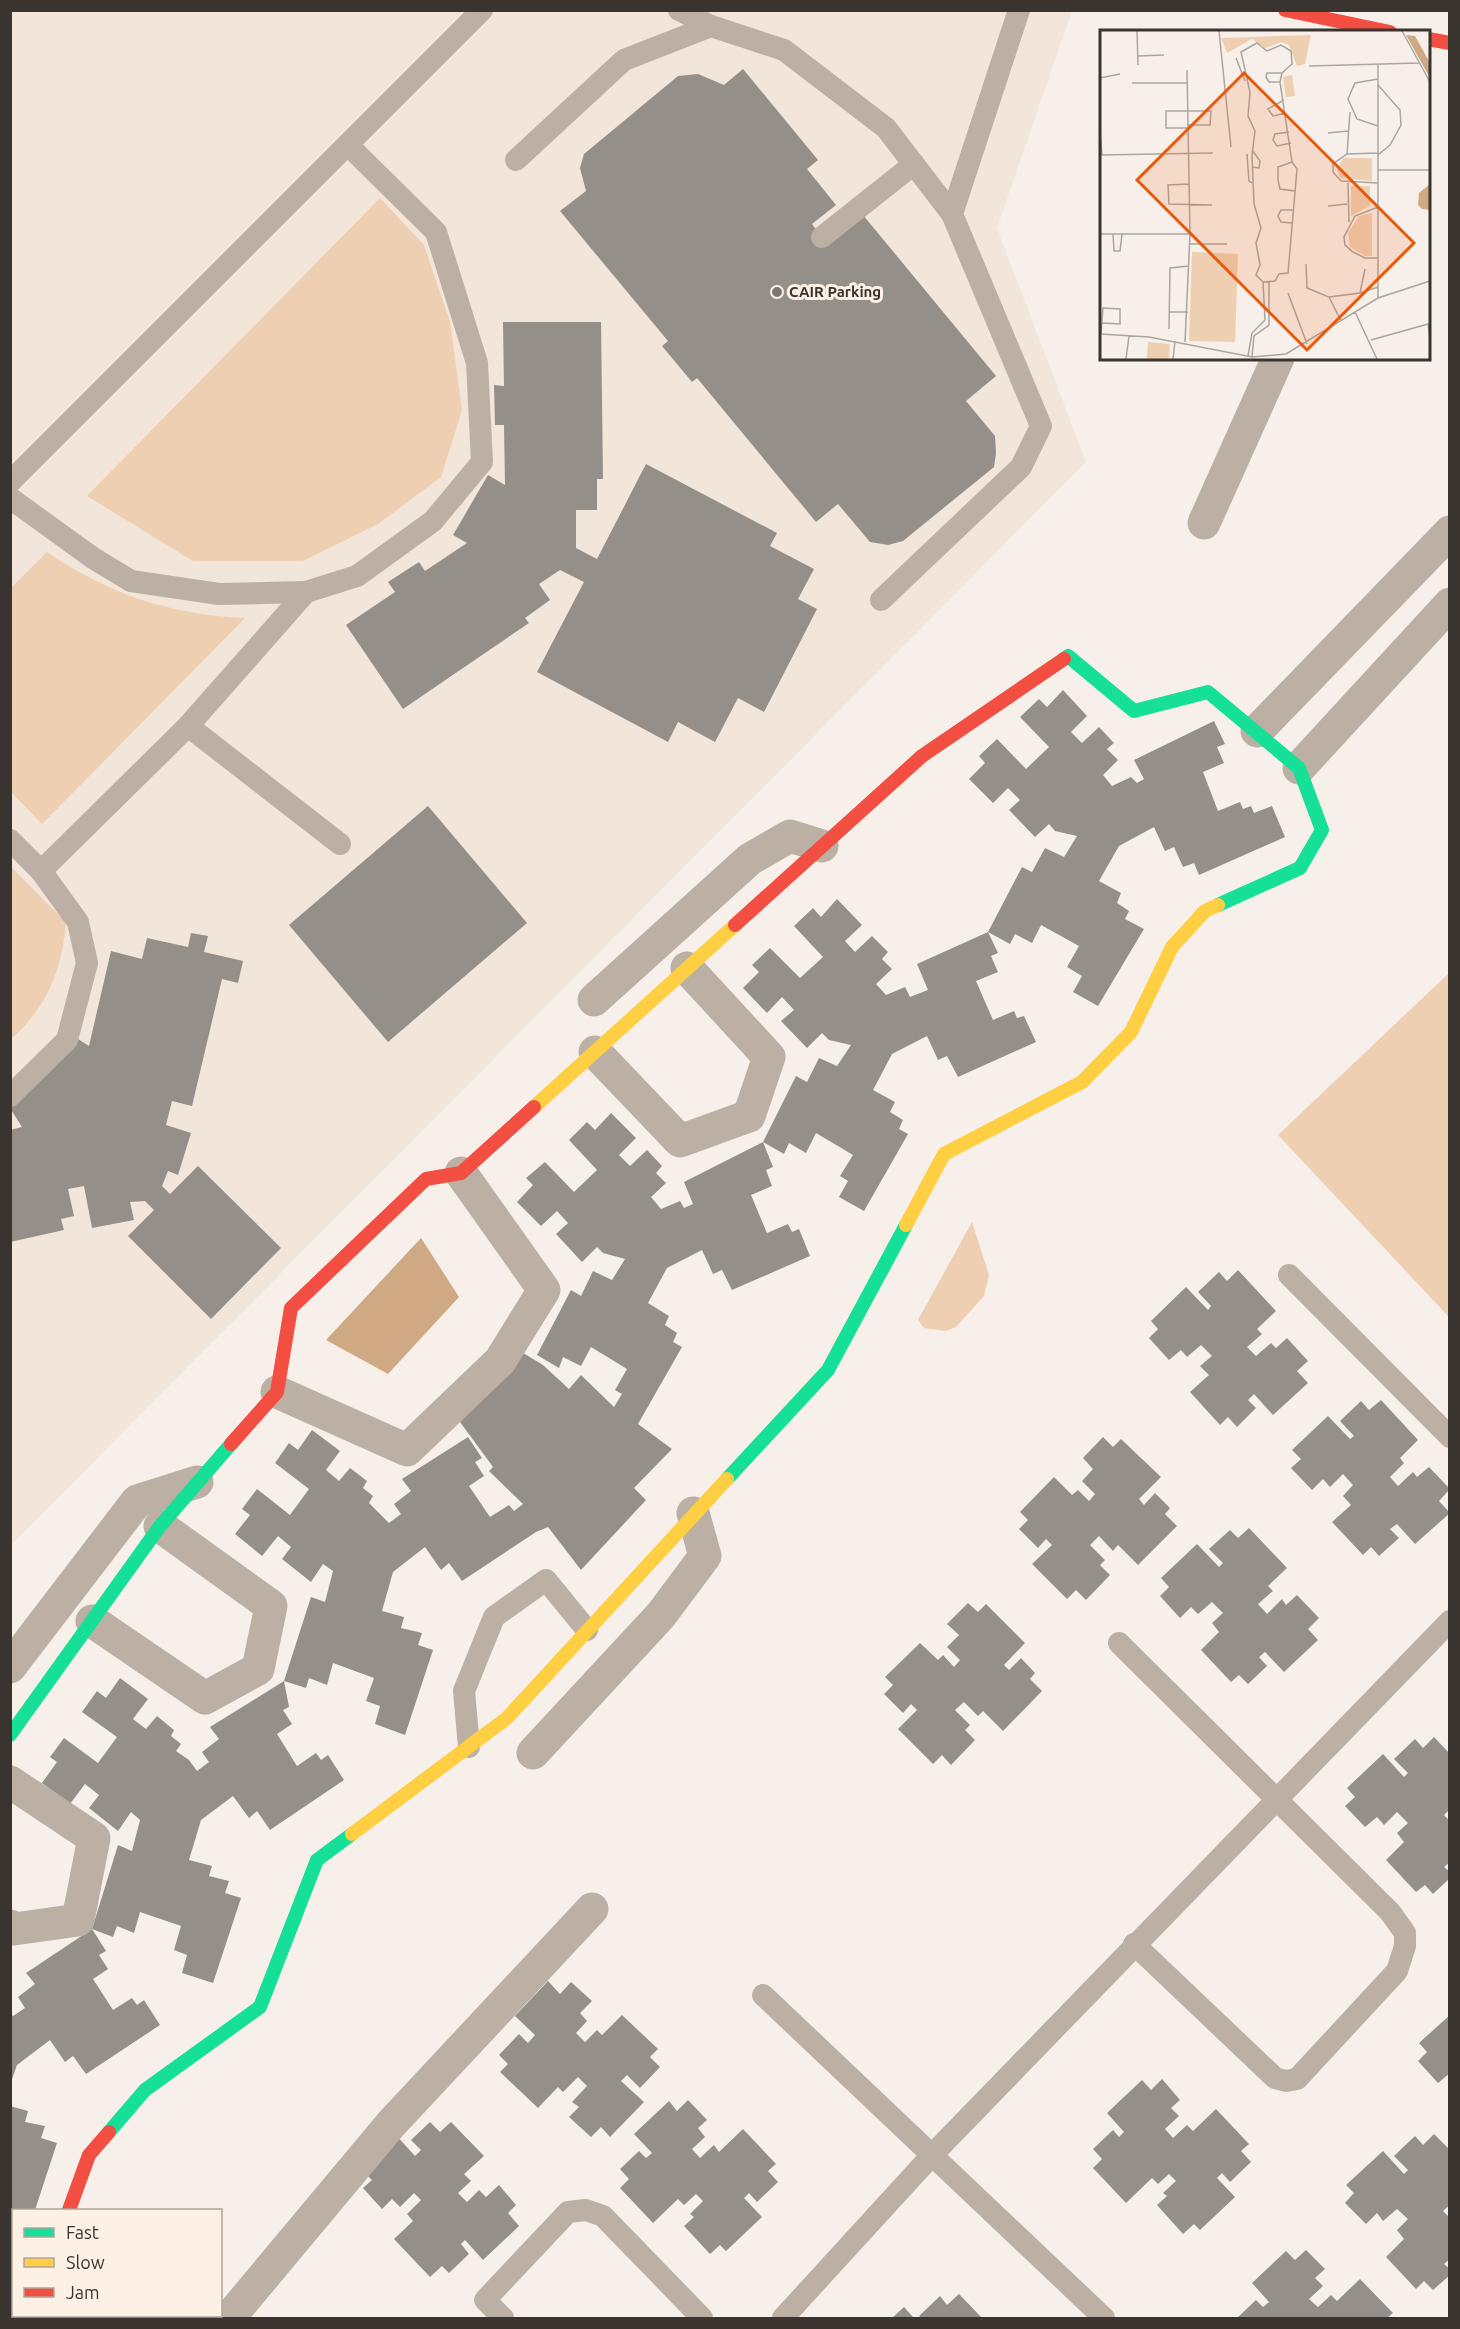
<svg xmlns="http://www.w3.org/2000/svg" width="1460" height="2329" font-family="Ubuntu,sans-serif">
<style>
.built{fill:#f2e5d9}
.green{fill:#eecfb2}
.water{fill:#cea984}
.building{fill:#958f8a}
.lines{fill:none;stroke-linecap:round;stroke-linejoin:round}
.lane{stroke:#bcb0a5;stroke-width:22}
.street{stroke:#bcb0a5;stroke-width:33}
.fast{stroke:#16e098;stroke-width:14}
.slow{stroke:#ffcf43;stroke-width:14}
.jam{stroke:#f24e42;stroke-width:14}
.poi-dot{fill:#7c7670;stroke:#fdf0e4;stroke-width:2}
.labels{text-anchor:middle;stroke-width:6;stroke-linejoin:round;paint-order:stroke}
.poi-label{font-size:15px;font-weight:bold;fill:#39342f;stroke:#fdf0e4;text-anchor:start}
.inset-road{fill:none;stroke:#aba59f;stroke-width:1.5}
.view{fill:#e8590c;fill-opacity:0.15;stroke:#e8590c;stroke-width:3}
.inset-edge{fill:none;stroke:#39342f;stroke-width:3}
</style>
<rect width="100%" height="100%" fill="#f7f0ea"/>
<polygon class="built" points="11,11 1072,11 997,228 1086,462 11,1545"/>
<g class="green">
<polygon points="380,198 424,245 450,322 462,410 441,477 378,524 303,561 193,561 87,496"/>
<path d="M 47,552 C 108,594 171,615 245,618 L 42,824 L 11,792 L 10,589 Z"/>
<path d="M 10,866 L 66,922 C 62,970 47,1007 11,1039 Z"/>
<polygon points="1449,973 1449,1317 1278,1135"/>
<polygon points="972,1222 989,1275 984,1296 956,1327 946,1331 924,1328 918,1320"/>
</g>
<polygon class="water" points="421,1238 459,1297 388,1374 326,1340"/>
<g class="building">
<polygon points="743,69 818,160 807,169 836,205 812,224 822,237 863,215 996,376 966,401 995,436 996,453 994,467 903,541 888,545 870,542 838,504 816,522 697,378 692,382 662,346 668,341 560,211 586,191 580,168 584,154 678,76 698,74 724,85"/>
<polygon points="503,322 601,322 603,479 597,479 597,510 576,510 576,548 597,559 646,464 777,533 770,546 814,569 798,599 817,609 764,712 738,698 715,742 678,722 668,742 537,672 584,582 560,570 539,584 550,600 525,618 529,623 403,709 346,625 395,592 388,582 419,562 425,571 467,543 453,535 488,475 505,485 504,425 495,425 494,385 504,386"/>
<polygon points="1063,690 1087,716 1071,732 1082,743 1099,727 1114,743 1107,749 1118,760 1103,775 1112,786 1131,777 1137,783 1144,779 1134,760 1214,721 1225,744 1217,747 1224,763 1203,772 1218,811 1240,802 1243,809 1251,806 1254,813 1272,806 1285,837 1199,875 1194,863 1183,867 1174,847 1165,851 1154,827 1119,846 1099,881 1121,893 1117,903 1129,911 1125,919 1144,929 1098,1006 1073,992 1082,976 1067,967 1079,946 1041,925 1032,943 1015,934 1010,944 988,932 1022,867 1032,872 1045,848 1064,857 1077,836 1055,831 1049,824 1035,837 1009,810 1020,800 1008,788 993,803 969,779 985,763 979,756 997,739 1026,769 1049,747 1020,717 1039,699 1047,707"/>
<polygon points="428,806 527,923 388,1042 289,925"/>
<polygon points="837,899 862,925 845,941 855,952 872,936 888,952 882,959 892,969 876,984 886,995 905,987 910,997 928,990 917,964 988,932 998,953 991,956 998,972 976,981 993,1020 1014,1011 1017,1018 1024,1016 1036,1042 958,1077 947,1056 938,1060 927,1036 892,1054 873,1090 895,1102 890,1112 903,1120 899,1129 908,1134 864,1211 839,1197 848,1181 840,1176 853,1155 816,1133 806,1153 789,1143 784,1154 763,1142 796,1076 807,1082 819,1058 837,1066 851,1045 829,1040 822,1033 807,1048 781,1021 794,1010 782,997 767,1013 743,988 759,972 752,965 770,948 800,978 823,957 794,926 813,908 821,917"/>
<polygon points="191,933 208,936 204,952 243,961 238,983 222,979 192,1106 172,1101 166,1125 191,1133 178,1175 168,1171 162,1186 170,1194 198,1166 281,1248 211,1319 128,1236 154,1210 145,1201 130,1202 134,1220 92,1228 84,1186 68,1189 74,1216 61,1219 64,1230 10,1242 10,1130 22,1127 10,1108 78,1039 89,1046 111,951 142,959 147,938 188,947"/>
<polygon points="611,1113 636,1138 619,1155 630,1166 647,1150 662,1166 656,1173 666,1183 651,1197 661,1209 680,1201 684,1208 693,1204 684,1182 763,1142 773,1167 766,1170 772,1186 751,1195 767,1233 788,1224 792,1232 799,1229 810,1256 732,1290 722,1270 713,1274 702,1250 667,1268 648,1303 669,1316 665,1325 677,1333 673,1342 682,1347 638,1424 672,1449 634,1488 646,1500 581,1570 548,1527 536,1532 462,1581 449,1563 441,1570 425,1547 393,1572 382,1611 404,1617 401,1628 422,1633 418,1645 433,1650 405,1735 375,1724 380,1706 366,1701 374,1678 333,1663 327,1685 309,1678 306,1688 284,1681 311,1597 325,1602 333,1571 323,1564 311,1582 282,1559 291,1547 278,1536 262,1556 235,1534 250,1515 242,1509 257,1489 290,1515 309,1489 275,1463 289,1443 298,1450 312,1430 340,1451 326,1470 339,1481 350,1468 367,1481 363,1488 373,1496 369,1503 389,1523 401,1514 394,1504 411,1491 402,1479 468,1437 482,1458 475,1462 484,1476 469,1486 490,1517 509,1505 514,1511 523,1504 489,1471 493,1467 460,1422 520,1351 543,1365 569,1389 581,1375 614,1407 622,1394 615,1390 627,1369 591,1347 581,1366 563,1357 559,1368 537,1355 571,1290 581,1296 593,1271 612,1280 625,1259 603,1253 597,1247 582,1262 556,1234 568,1223 557,1211 541,1226 517,1202 533,1185 526,1178 545,1162 574,1192 597,1170 569,1140 587,1122 595,1130"/>
<polygon points="1238,1270 1276,1311 1257,1329 1262,1334 1247,1347 1256,1356 1271,1343 1276,1348 1287,1338 1308,1361 1297,1371 1308,1383 1273,1415 1254,1394 1248,1400 1256,1408 1237,1427 1228,1417 1220,1425 1190,1392 1209,1375 1200,1366 1212,1356 1201,1345 1187,1357 1181,1350 1169,1360 1149,1338 1158,1329 1151,1321 1186,1287 1208,1310 1211,1306 1198,1292 1219,1272 1227,1281"/>
<polygon points="1381,1400 1418,1440 1400,1458 1404,1463 1390,1477 1398,1486 1413,1472 1417,1477 1429,1467 1450,1489 1439,1501 1450,1513 1415,1544 1397,1524 1390,1529 1399,1538 1379,1556 1371,1547 1363,1555 1332,1522 1351,1505 1343,1496 1353,1485 1343,1474 1330,1487 1323,1479 1312,1490 1291,1468 1301,1459 1292,1450 1328,1416 1350,1439 1354,1436 1340,1421 1361,1401 1369,1410"/>
<polygon points="1103,1437 1113,1447 1121,1439 1161,1477 1139,1499 1144,1505 1155,1493 1170,1508 1165,1514 1177,1526 1138,1565 1118,1545 1113,1551 1099,1536 1090,1545 1105,1560 1100,1565 1110,1575 1086,1600 1076,1590 1067,1599 1032,1564 1052,1545 1046,1539 1038,1548 1019,1529 1028,1520 1020,1512 1054,1477 1072,1495 1078,1490 1089,1501 1095,1494 1082,1481 1093,1469 1083,1458"/>
<polygon points="1249,1528 1287,1568 1268,1586 1273,1591 1258,1604 1267,1614 1282,1599 1286,1605 1297,1595 1319,1618 1308,1629 1318,1640 1284,1672 1265,1652 1259,1657 1267,1666 1248,1684 1239,1675 1231,1682 1201,1650 1219,1632 1212,1623 1223,1613 1212,1602 1198,1614 1191,1607 1180,1618 1160,1596 1169,1587 1161,1578 1197,1544 1219,1567 1223,1563 1209,1549 1230,1530 1238,1538"/>
<polygon points="968,1603 978,1612 986,1604 1025,1643 1004,1665 1009,1670 1021,1658 1035,1673 1030,1679 1042,1691 1003,1731 983,1711 978,1716 964,1702 955,1710 970,1725 965,1730 975,1740 951,1765 942,1755 933,1764 898,1729 917,1710 911,1704 903,1713 884,1694 893,1685 885,1677 920,1643 938,1660 943,1655 954,1667 960,1660 947,1647 959,1635 947,1624"/>
<polygon points="120,1678 148,1699 133,1719 146,1729 157,1716 174,1730 171,1736 181,1744 176,1751 189,1760 197,1771 209,1762 202,1752 219,1739 210,1727 284,1681 289,1707 283,1710 292,1724 277,1734 297,1766 316,1753 321,1760 328,1755 344,1780 270,1830 257,1811 249,1818 233,1796 201,1820 189,1860 212,1866 209,1876 229,1881 225,1893 241,1898 213,1983 182,1973 187,1955 174,1950 181,1926 140,1912 134,1933 117,1926 113,1937 92,1929 118,1845 132,1851 140,1820 131,1812 118,1831 89,1808 99,1795 85,1784 70,1804 42,1783 57,1762 50,1757 64,1738 98,1763 117,1737 82,1712 97,1691 106,1698"/>
<polygon points="1434,1737 1450,1754 1450,1809 1444,1815 1450,1821 1450,1862 1444,1867 1450,1872 1450,1878 1433,1894 1425,1885 1416,1892 1386,1860 1404,1842 1397,1833 1408,1823 1397,1812 1384,1825 1377,1817 1365,1827 1345,1806 1355,1797 1347,1788 1383,1754 1404,1777 1408,1773 1394,1759 1415,1739 1423,1748"/>
<polygon points="92,1929 106,1951 99,1955 108,1969 93,1979 113,2010 132,1998 137,2005 144,2000 160,2025 86,2074 73,2056 65,2062 50,2040 17,2065 10,2085 10,2013 13,2016 25,2008 18,1997 35,1984 26,1973"/>
<polygon points="548,1981 560,1994 571,1982 592,2001 580,2013 587,2021 576,2033 585,2042 597,2030 602,2035 622,2015 658,2049 650,2057 660,2067 640,2088 627,2075 621,2081 644,2102 610,2137 601,2127 591,2137 569,2117 579,2107 572,2102 587,2086 578,2077 563,2092 558,2087 538,2108 500,2072 508,2064 499,2055 519,2034 528,2043 535,2035 515,2016"/>
<polygon points="1450,2015 1450,2073 1438,2083 1418,2061 1427,2052 1419,2043"/>
<polygon points="1162,2079 1180,2100 1171,2108 1179,2116 1165,2129 1173,2138 1187,2125 1193,2131 1216,2109 1249,2144 1241,2151 1251,2162 1230,2182 1222,2173 1217,2178 1235,2197 1200,2230 1194,2224 1183,2234 1157,2205 1167,2196 1163,2193 1176,2181 1169,2174 1158,2184 1152,2178 1126,2203 1093,2168 1102,2159 1093,2149 1113,2130 1119,2137 1124,2132 1107,2113 1142,2080 1151,2090"/>
<polygon points="688,2100 707,2120 698,2128 705,2137 692,2149 700,2158 714,2145 719,2152 743,2129 776,2164 768,2171 778,2182 757,2202 749,2193 744,2198 762,2217 726,2251 720,2245 710,2254 684,2226 694,2217 690,2214 703,2201 696,2194 684,2205 678,2199 653,2223 620,2188 629,2179 620,2169 639,2151 646,2158 652,2153 634,2134 669,2101 677,2111"/>
<polygon points="10,2106 28,2111 25,2122 45,2126 41,2138 57,2143 35,2210 14,2210 14,2223 10,2222"/>
<polygon points="430,2122 440,2132 451,2122 484,2156 464,2174 471,2181 458,2193 467,2202 479,2190 486,2197 499,2185 516,2205 508,2213 519,2226 483,2260 465,2240 461,2244 469,2254 449,2273 442,2266 430,2277 394,2239 413,2221 407,2214 421,2200 414,2193 400,2207 392,2199 382,2209 363,2188 372,2180 359,2167 395,2134 415,2156 421,2150 411,2140"/>
<polygon points="1434,2134 1450,2150 1450,2205 1443,2211 1450,2218 1450,2259 1444,2264 1450,2269 1450,2275 1433,2290 1424,2281 1416,2289 1386,2257 1404,2239 1397,2230 1408,2219 1397,2209 1383,2221 1377,2213 1366,2224 1345,2203 1354,2193 1346,2185 1383,2151 1404,2174 1408,2170 1394,2156 1415,2136 1423,2145"/>
<polygon points="1306,2250 1325,2269 1315,2278 1323,2286 1309,2299 1318,2307 1331,2295 1337,2301 1360,2279 1393,2313 1387,2318 1237,2318 1256,2300 1263,2307 1269,2302 1252,2283 1286,2251 1295,2260"/>
<polygon points="959,2294 982,2318 921,2318 919,2316 940,2296 947,2305"/>
<polygon points="904,2307 914,2318 892,2318"/>
</g>
<g class="lines">
<g class="lane">
<polyline points="679,10 711,26"/>
<polyline points="516,160 624,60 711,26 784,50 886,128 952,214"/>
<polyline points="822,237 914,164"/>
<polyline points="10,482 482,10"/>
<polyline points="10,498 93,558 131,581 219,594 306,592 357,576 433,521 482,462 477,363 436,232 348,145"/>
<polyline points="881,600 1021,467 1041,426 952,214 1019,10"/>
<polyline points="188,726 340,844"/>
<polyline points="10,840 41,871 78,922 87,963 67,1040 10,1096"/>
<polyline points="41,871 188,726 306,592"/>
<polyline points="1289,1275 1450,1437"/>
<polyline points="1119,1643 1390,1912 1405,1933 1405,1946 1397,1971 1297,2079 1286,2081 1275,2078 1134,1944"/>
<polyline points="469,1747 464,1691 494,1617 546,1580 587,1630"/>
<polyline points="763,1995 1104,2318"/>
<polyline points="503,2318 485,2300 568,2212 586,2210 603,2216 702,2318"/>
<polyline points="783,2318 933,2154 1450,1621"/>
</g>
<g class="street">
<polyline points="1204,523 1278,358"/>
<polyline points="1257,731 1450,532"/>
<polyline points="1299,768 1450,604"/>
<polyline points="594,1000 750,859 790,836 822,846"/>
<polyline points="595,1052 680,1141 749,1116 769,1057 687,968"/>
<polyline points="277,1392 407,1450 500,1361 544,1290 461,1173"/>
<polyline points="92,1621 205,1698 258,1669 271,1606 160,1526"/>
<polyline points="10,1667 137,1501 197,1482"/>
<polyline points="533,1753 661,1615 705,1556 693,1513"/>
<polyline points="10,1782 94,1838 78,1920 14,1929 10,1926"/>
<polyline points="10,2294 14,2291"/>
<polyline points="56,2318 56,2316"/>
<polyline points="229,2318 391,2124 592,1909"/>
</g>
<g class="fast">
<polyline points="1064,659 1068,656 1134,711 1208,692 1299,768 1322,830 1300,868 1218,905"/>
<polyline points="727,1479 828,1370 906,1225"/>
<polyline points="10,1735 160,1526 231,1444"/>
<polyline points="109,2132 145,2090 260,2007 317,1860 352,1834"/>
</g>
<g class="slow">
<polyline points="534,1107 735,925"/>
<polyline points="906,1225 944,1154 1082,1082 1131,1032 1172,947 1205,911 1218,905"/>
<polyline points="352,1834 507,1718 727,1479"/>
</g>
<g class="jam">
<polyline points="1285,10 1390,32"/>
<polyline points="1428,39 1450,43"/>
<polyline points="735,925 922,756 1064,659"/>
<polyline points="231,1444 277,1392 291,1308 426,1179 461,1173 534,1107"/>
<polyline points="69,2210 89,2155 109,2132"/>
</g>
</g>
<circle class="poi-dot" cx="777" cy="292" r="6"/>
<g class="labels">
<g class="poi-label">
<text x="789" y="297">CAIR Parking</text>
</g>
</g>
<g transform="translate(1100 30)">
<rect width="330" height="330" fill="#f7f0ea"/>
<path d="M 211,5 L 205,34 L 197,36 L 189,15 L 181,12 L 165,18 L 152,9 L 127,23 L 121,8 ZM 192,45 L 195,66 L 186,67 L 183,47 ZM 243,128 L 272,128 L 272,151 L 240,148 L 237,140 ZM 251,156 L 270,156 L 270,176 L 251,186 ZM 272,183 L 272,226 L 265,226 L 250,217 L 248,203 L 259,186 ZM 92,222 L 138,224 L 135,312 L 89,311 ZM 48,312 L 70,314 L 69,329 L 47,329 Z" fill="#eecfb2"/>
<path d="M 306,5 L 315,6 L 330,33 L 330,48 ZM 330,154 L 330,180 L 322,179 L 318,175 L 319,163 Z" fill="#cea984"/>
<path class="inset-road" d="M 37,1 L 38,35M 119,1 L 131,117M 302,1 L 330,52M 157,13 L 167,21 L 181,15 L 191,21 L 192,34 L 182,43 L 180,52 L 192,132 L 197,139 L 188,243 L 179,244 L 175,251 L 163,252 L 156,245 L 160,235 L 156,213 L 161,198 L 154,174 L 152,125 L 155,101 L 148,86 L 150,62 L 141,22 ZM 38,26 L 64,25M 136,28 L 145,51M 278,35 L 278,268M 209,36 L 319,33M 0,48 L 20,44M 278,49 L 255,53 L 248,69 L 257,89 L 278,96M 180,52 L 169,52 L 166,47 L 167,43 L 182,43M 32,53 L 87,53M 278,55 L 300,80 L 301,95 L 290,115 L 278,125M 184,70 L 168,79 L 173,86 L 186,83M 87,95 L 110,95 L 111,81 L 66,81 L 66,98 L 87,98M 0,102 L 2,125M 189,102 L 175,104 L 173,110 L 177,116 L 191,113M 228,103 L 248,101M 278,123 L 247,124 L 233,134 L 233,142 L 241,151 L 278,153M 147,124 L 149,151 L 152,153M 247,124 L 250,82M 0,125 L 113,123M 192,132 L 178,137 L 178,150 L 180,159 L 195,161M 152,137 L 159,138 L 160,131 L 152,120M 278,140 L 330,140M 248,153 L 249,192M 89,154 L 68,155 L 69,174 L 112,175M 228,176 L 247,174M 278,177 L 255,186 L 244,207 L 245,215 L 253,222 L 265,228 L 278,228M 193,193 L 181,192 L 178,186 L 181,180 L 194,180M 0,204 L 90,204M 13,204 L 14,221 L 20,221 L 22,204M 90,214 L 127,214M 206,234 L 207,258 L 229,267 L 241,291M 188,263 L 207,314M 260,263 L 278,257M 229,267 L 260,263 L 265,239M 69,282 L 88,282M 255,282 L 277,329M 69,299 L 70,238 L 89,236M 0,304 L 49,307 L 152,327 L 186,324 L 278,268 L 330,251M 1,304 L 3,278 L 20,279 L 20,294 L 2,293M 271,310 L 328,294 L 330,308M 85,312 L 90,204 L 87,40M 148,326 L 152,303 L 165,290 L 163,252M 152,327 L 154,306 L 169,295 L 169,252M 26,329 L 29,306M 73,329 L 75,311"/>
<path class="view" d="M 144,43 L 314,213 L 207,320 L 37,150 Z"/>
<rect width="330" height="330" class="inset-edge"/>
</g>
<rect width="1460" height="2329" fill="none" stroke="#39342f" stroke-width="24"/>
<rect x="12" y="2209" width="210" height="108" fill="#fdf0e4" stroke="#afa59c" stroke-width="1.5"/>
<rect x="24" y="2228" width="30" height="9" fill="#16e098" stroke="#afa59c" stroke-width="1.5"/>
<text x="66" y="2239" font-size="18" fill="#39342f">Fast</text>
<rect x="24" y="2258" width="30" height="9" fill="#ffcf43" stroke="#afa59c" stroke-width="1.5"/>
<text x="66" y="2269" font-size="18" fill="#39342f">Slow</text>
<rect x="24" y="2288" width="30" height="9" fill="#f24e42" stroke="#afa59c" stroke-width="1.5"/>
<text x="66" y="2299" font-size="18" fill="#39342f">Jam</text>
</svg>
